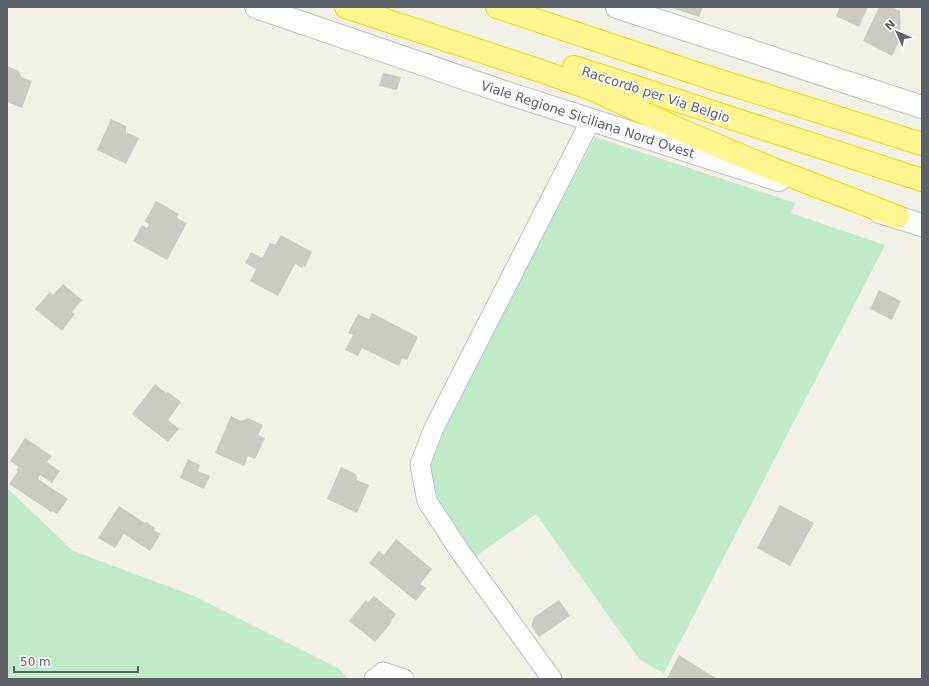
<svg xmlns="http://www.w3.org/2000/svg" width="929" height="686" font-family="'DejaVu Sans',sans-serif">
<style>
.green{fill:#c1eac9}
.building{fill:#cccbc3}
.lines{fill:none;stroke-linecap:round;stroke-linejoin:round}
.minor-casing{stroke:#bebfc6;stroke-width:21}
.tertiary-casing{stroke:#bebfc6;stroke-width:24}
.motorway-casing{stroke:#f7d600;stroke-width:24}
.minor{stroke:#fff;stroke-width:19}
.tertiary{stroke:#fff;stroke-width:22}
.motorway{stroke:#fff68f;stroke-width:22}
.labels{text-anchor:middle;stroke-width:3;stroke-linejoin:round;paint-order:stroke}
.street-label{font-size:13px;fill:#5e6068;stroke:#fff}
</style>
<rect width="100%" height="100%" fill="#f1f1e6"/>
<g class="green">
<polygon points="595,137 795,203 791,213 885,245 664,673 640,660 536,514 473,558 435,498 429,465 438,436"/>
<polygon points="7,488 73,551 194,596 338,668 348,679 7,679"/>
</g>
<g class="building">
<polygon points="669,7 703,7 699,17"/>
<polygon points="840,7 868,7 859,27 836,16"/>
<polygon points="879,7 891,7 900,11 901,38 892,56 863,41"/>
<polygon points="7,66 19,71 21,77 32,81 22,108 7,102"/>
<polygon points="383,73 401,77 397,90 379,86"/>
<polygon points="111,119 126,126 126,132 139,138 126,164 97,150"/>
<polygon points="156,201 179,214 177,218 187,223 167,260 133,241 142,225 147,228 149,224 145,221"/>
<polygon points="281,235 312,252 305,267 303,266 302,268 295,264 278,296 250,281 256,269 245,263 251,252 262,258 270,243 275,245"/>
<polygon points="63,284 82,300 72,312 75,314 62,331 35,309 50,292 53,295"/>
<polygon points="879,290 901,301 892,320 870,309"/>
<polygon points="372,313 418,337 407,360 402,358 399,366 362,348 358,356 345,350 353,335 348,333 358,314 369,319"/>
<polygon points="155,384 166,393 168,392 181,402 168,420 179,429 168,442 132,414"/>
<polygon points="231,416 241,421 248,418 263,425 258,435 265,438 255,459 248,456 244,466 215,453"/>
<polygon points="25,438 52,456 47,462 60,471 52,483 40,475 38,479 68,499 57,514 52,511 51,512 9,484 18,471 16,470 19,467 10,461"/>
<polygon points="188,459 200,465 198,471 210,476 204,489 180,478"/>
<polygon points="341,467 356,474 357,480 369,485 357,513 327,499"/>
<polygon points="780,505 814,523 790,566 757,548"/>
<polygon points="119,506 145,523 146,522 155,528 154,530 161,534 150,551 124,534 115,548 98,538"/>
<polygon points="396,539 432,569 420,584 426,588 416,601 369,563 379,551 384,555"/>
<polygon points="374,596 396,614 391,621 392,622 375,642 349,621 366,600 368,602"/>
<polygon points="559,600 570,616 539,637 531,626 534,617"/>
<polygon points="679,655 717,679 668,679 667,678"/>
</g>
<g class="lines">
<defs>
<g id="minor">
<polyline points="374,679 383,672 404,679"/>
<polyline points="552,679 459,550 427,501 420,464 434,428 591,120"/>
</g>
<g id="tertiary">
<polyline points="256,7 507,93 779,180"/>
<polyline points="617,7 922,107"/>
<polyline points="880,212 922,225"/>
</g>
<g id="motorway">
<polyline points="346,7 544,72 594,90 683,131 773,169 898,217"/>
<polyline points="497,7 701,75 922,144"/>
<polyline points="574,67 922,180"/>
</g>
</defs>
<use href="#minor" class="minor-casing"/>
<use href="#tertiary" class="tertiary-casing"/>
<use href="#motorway" class="motorway-casing"/>
<use href="#minor" class="minor"/>
<use href="#tertiary" class="tertiary"/>
<use href="#motorway" class="motorway"/>
</g>
<g class="labels">
<g class="street-label">
<text transform="translate(656 94) rotate(18)" y="5">Raccordo per Via Belgio</text>
<text transform="translate(588 119) rotate(18)" y="5">Viale Regione Siciliana Nord Ovest</text>
</g>
</g>
<rect width="929" height="686" fill="none" stroke="#5e6068" stroke-width="16"/>
<g transform="translate(897 32) rotate(315)" stroke="#ffffff" stroke-width="3" paint-order="stroke">
<path d="M0-3L7 15L0 10L-7 15Z" fill="#5e6068"/>
<text y="-6" font-size="11" font-weight="bold" text-anchor="middle" fill="#5e6068">N</text>
</g>
<path d="M14 666v6h124v-6" fill="none" stroke="#5e6068" stroke-width="2"/>
<text x="20" y="666" font-size="12" fill="#5e6068" stroke="#ffffff" stroke-width="3" paint-order="stroke">50 m</text>
</svg>
